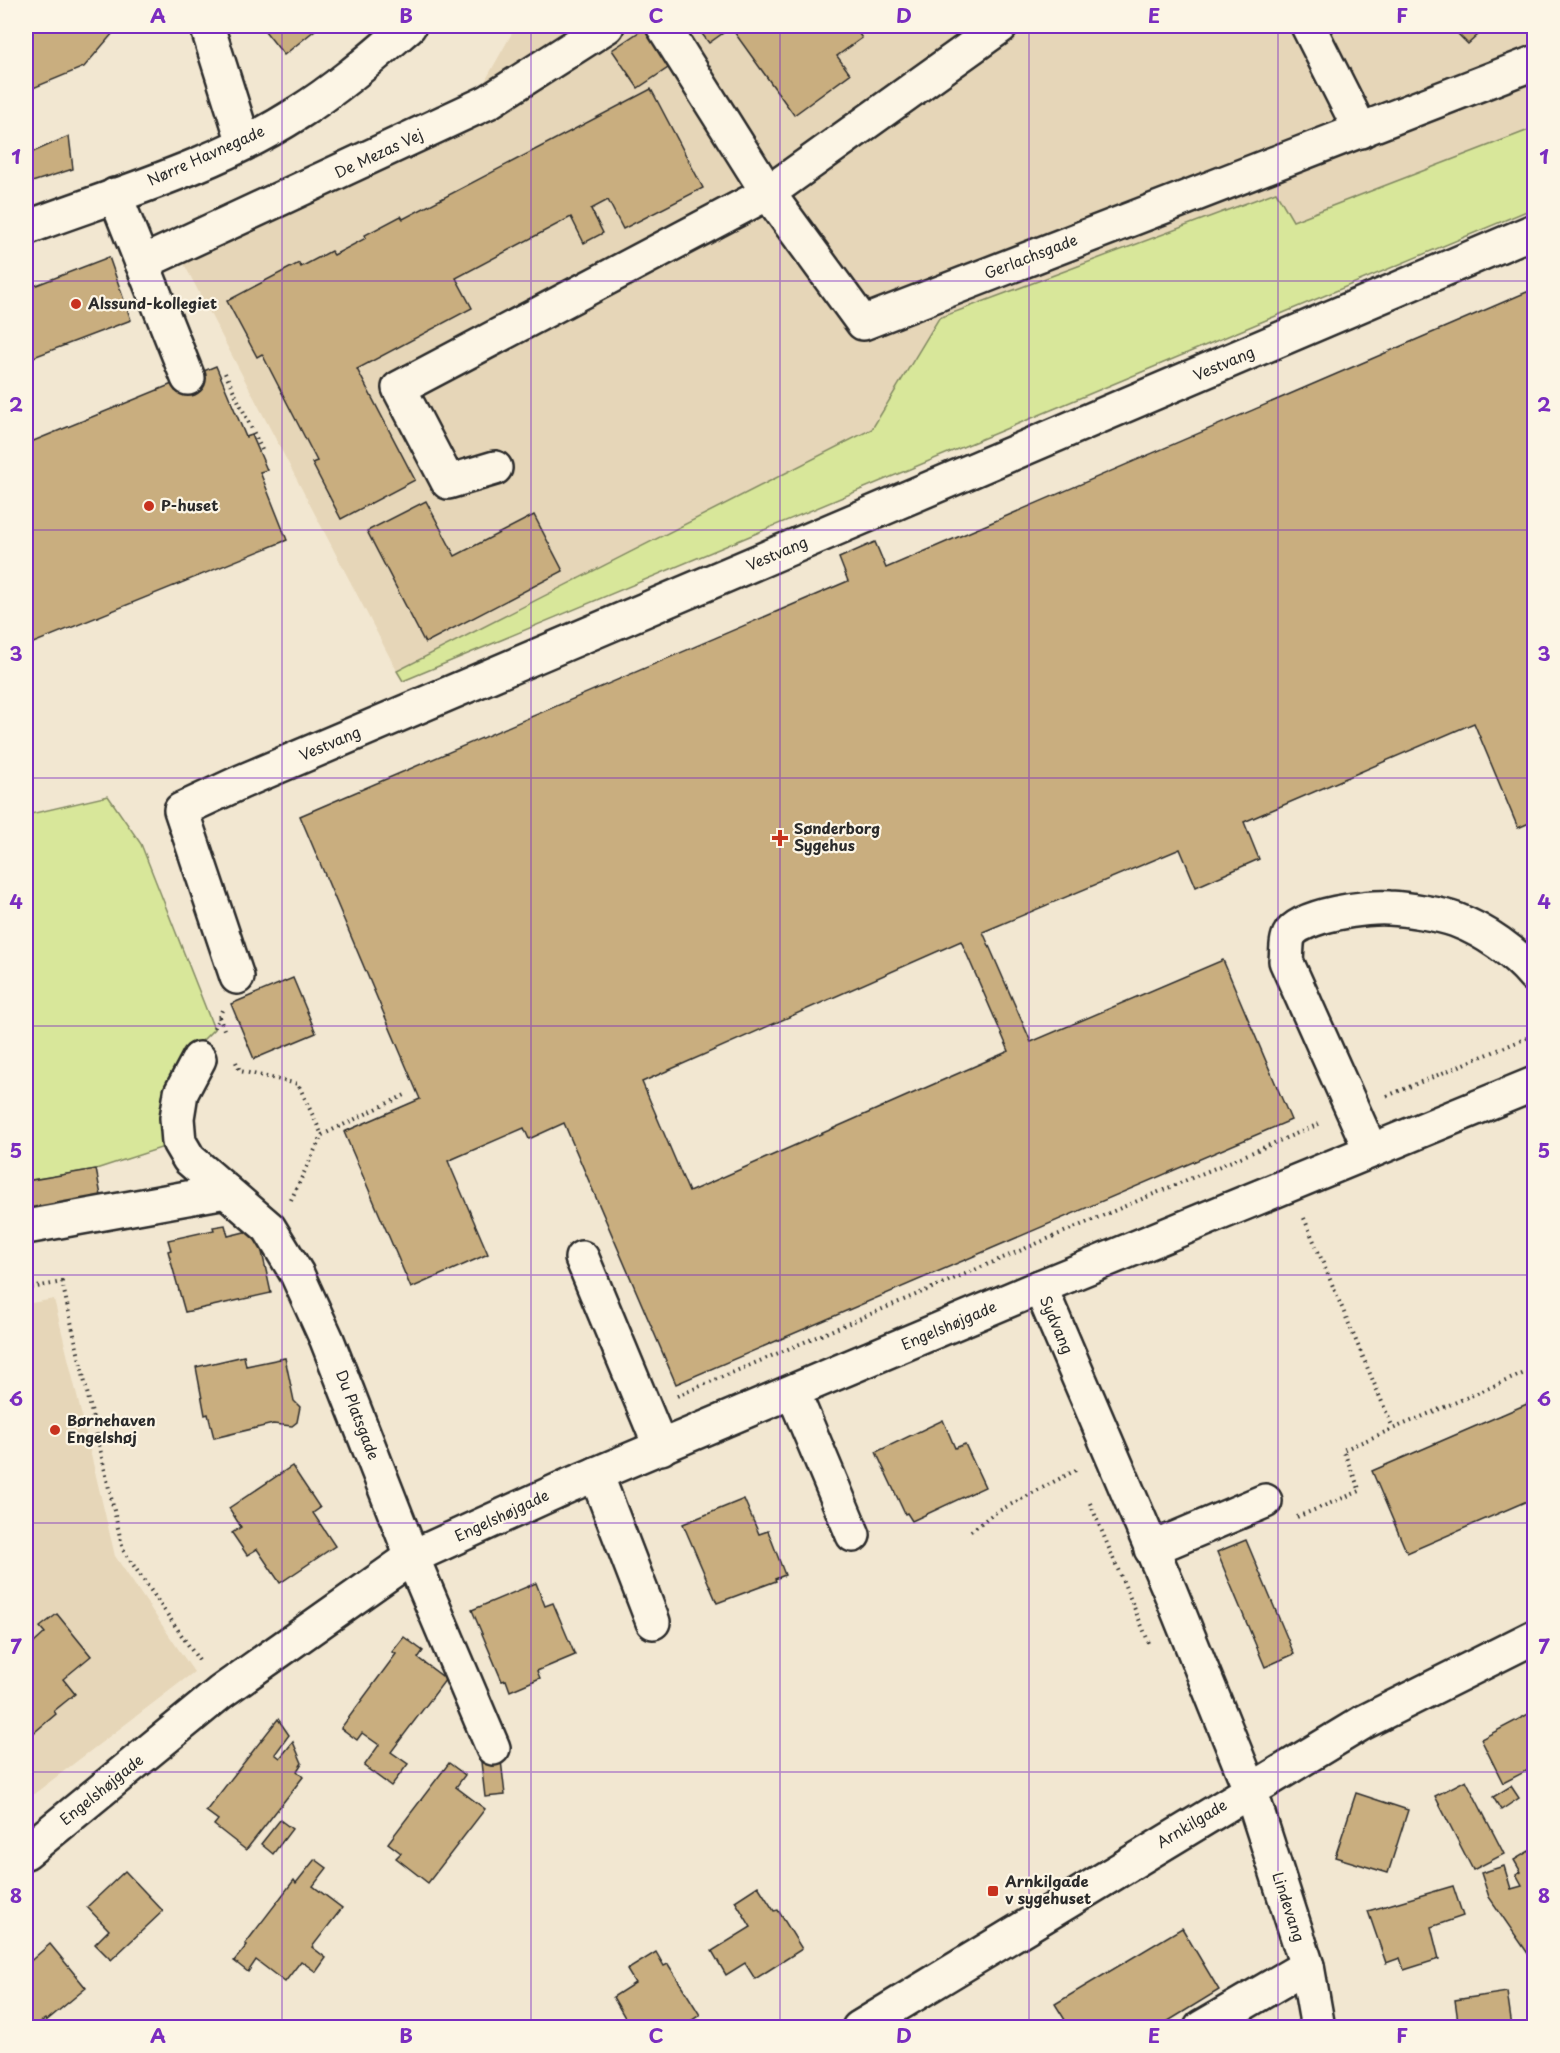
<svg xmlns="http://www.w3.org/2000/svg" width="1560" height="2053" font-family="'Playpen Sans',sans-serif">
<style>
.built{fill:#e6d6b8}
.green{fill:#d8e79a;stroke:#828962;stroke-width:1.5}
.building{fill:#c9ae7f;stroke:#2b2b2b;stroke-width:1.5;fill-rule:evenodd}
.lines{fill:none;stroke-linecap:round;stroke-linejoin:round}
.minor-casing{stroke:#2b2b2b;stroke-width:38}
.path{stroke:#2b2b2b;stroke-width:4;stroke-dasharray:1.5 4.5;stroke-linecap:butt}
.minor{stroke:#fcf5e5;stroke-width:33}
.grid{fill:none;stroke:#7b2cbf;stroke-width:1.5;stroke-opacity:0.55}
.poi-dot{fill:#c8321e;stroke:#fcf5e5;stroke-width:2}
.labels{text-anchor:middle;stroke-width:4.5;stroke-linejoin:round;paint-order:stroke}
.street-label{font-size:15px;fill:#2b2b2b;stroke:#fcf5e5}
.poi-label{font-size:15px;font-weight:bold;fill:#2b2b2b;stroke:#fcf5e5;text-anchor:start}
.neatline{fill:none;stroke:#7b2cbf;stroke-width:2}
.grid-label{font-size:20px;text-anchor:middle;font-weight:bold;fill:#7b2cbf}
</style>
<rect width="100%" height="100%" fill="#f2e7d1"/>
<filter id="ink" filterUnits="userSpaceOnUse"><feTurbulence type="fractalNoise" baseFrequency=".0167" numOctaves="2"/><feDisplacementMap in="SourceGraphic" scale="12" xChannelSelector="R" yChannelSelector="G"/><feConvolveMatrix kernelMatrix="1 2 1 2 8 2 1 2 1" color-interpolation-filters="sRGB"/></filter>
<g filter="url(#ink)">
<g class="built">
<polygon points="516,26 1534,26 1534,128 1293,221 1275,192 939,318 872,429 397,671 182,260 470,108"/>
<polygon points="54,1299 115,1556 194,1672 26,1800 26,1304"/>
</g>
<g class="green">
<polygon points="1534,128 1534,208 403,681 397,671 872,429 939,318 1276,192 1293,221"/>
<polygon points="108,796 141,844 214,1029 180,1063 163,1096 164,1147 96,1169 26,1181 26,815"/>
</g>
<g class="building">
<polygon points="26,26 119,26 84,67 26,91"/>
<polygon points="261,26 320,26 284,55"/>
<polygon points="648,26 674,64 638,88 612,50"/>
<polygon points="696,26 733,26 709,43"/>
<polygon points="736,26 855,26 854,27 862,38 837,56 850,74 794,115 732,29"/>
<polygon points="1450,26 1488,26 1468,44"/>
<polygon points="651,89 703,188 623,229 608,200 591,209 603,233 584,243 571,217 456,278 472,308 357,369 415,480 341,519 312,463 317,461 262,354 257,357 227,301 299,263 301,267 331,251 334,255 366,238 365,235 401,216 403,219"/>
<polygon points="69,136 73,169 26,184 26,155"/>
<polygon points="109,257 131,320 26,360 26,289"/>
<path d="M 1534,289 L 1534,821 L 1518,828 L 1474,723 L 1244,822 L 1259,859 L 1196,887 L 1180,849 L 983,932 L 1031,1042 L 1223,960 L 1291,1120 L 676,1384 L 564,1123 L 529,1139 L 524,1128 L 448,1161 L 488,1254 L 411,1288 L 344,1132 L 420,1099 L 300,816 L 848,581 L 839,558 L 875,542 L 886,568 ZM 961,941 L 1009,1051 L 689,1192 L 642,1082 Z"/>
<polygon points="216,366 246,437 252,435 267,470 260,472 287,540 26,646 26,444"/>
<polygon points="426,501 455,556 534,515 563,571 425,643 367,531"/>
<polygon points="293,978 316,1033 254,1059 231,1004"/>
<polygon points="96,1169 102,1201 26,1215 26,1181"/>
<polygon points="225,1225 228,1236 257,1229 271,1293 185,1312 168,1251 171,1250 168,1240 214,1230 213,1227"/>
<polygon points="244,1356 246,1366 285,1358 294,1401 300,1407 297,1422 292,1426 273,1424 214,1438 208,1414 205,1415 196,1367"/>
<polygon points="1534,1401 1534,1498 1407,1553 1372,1471"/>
<polygon points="943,1420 955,1448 965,1444 985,1487 912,1521 907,1513 905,1514 876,1452"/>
<polygon points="292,1466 320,1508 313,1513 335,1546 280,1583 257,1549 247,1555 232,1533 241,1527 229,1508"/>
<polygon points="744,1499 759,1534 768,1531 785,1575 775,1579 776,1581 717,1603 683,1524"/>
<polygon points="1246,1540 1294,1654 1265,1667 1217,1552"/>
<polygon points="536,1583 545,1606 553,1603 575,1655 537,1671 540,1678 510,1691 506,1680 502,1681 472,1610"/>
<polygon points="57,1614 91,1656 63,1679 75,1694 54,1711 56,1714 30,1736 28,1733 26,1735 26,1644 31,1640 34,1643 45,1633 40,1627"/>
<polygon points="404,1637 423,1651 418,1658 446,1679 391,1752 408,1764 391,1786 364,1766 379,1745 362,1733 357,1740 341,1728 396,1654 392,1652"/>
<polygon points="1534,1711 1534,1767 1503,1783 1481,1739"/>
<polygon points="278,1719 289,1735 275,1754 280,1758 293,1742 302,1763 297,1771 303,1777 246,1850 214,1825 218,1820 206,1811"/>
<polygon points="501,1760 505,1795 485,1797 481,1762"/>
<polygon points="449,1763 465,1775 456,1787 485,1809 428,1883 396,1858 401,1853 388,1843"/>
<polygon points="1466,1780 1504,1854 1473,1870 1435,1796"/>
<polygon points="1511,1786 1519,1798 1501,1810 1493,1797"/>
<polygon points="1356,1793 1408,1810 1388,1873 1335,1857"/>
<polygon points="280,1820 292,1829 273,1854 261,1844"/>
<polygon points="1529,1851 1534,1859 1534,1958 1531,1958 1489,1897 1481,1873 1504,1866 1511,1889 1522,1886 1516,1875 1521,1872 1514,1860"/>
<polygon points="315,1859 327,1868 313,1886 342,1908 312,1947 326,1958 316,1972 301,1961 285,1982 256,1960 248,1972 234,1961 247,1945 245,1944 294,1880 296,1883"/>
<polygon points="125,1871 163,1911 111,1960 95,1944 109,1930 87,1907"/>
<polygon points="758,1886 774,1911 778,1910 802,1949 755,1979 745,1963 726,1975 712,1951 751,1927 735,1901"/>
<polygon points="1453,1886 1463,1916 1431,1927 1439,1959 1404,1970 1400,1958 1386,1963 1368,1911"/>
<polygon points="1182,1928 1219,1990 1157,2028 1070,2028 1055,2004"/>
<polygon points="50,1944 86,1988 46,2021 45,2019 31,2028 26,2021 28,1999 26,1965"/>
<polygon points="656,1952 664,1966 668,1964 700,2015 680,2028 631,2028 613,1997 635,1983 627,1970"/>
<polygon points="1507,1992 1512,2027 1534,2024 1534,2028 1459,2028 1455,2000"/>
</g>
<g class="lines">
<defs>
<g id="minor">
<polyline points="207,26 244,143"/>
<polyline points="663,26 768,193 863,323 1534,63"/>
<polyline points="1308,26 1361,131"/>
<polyline points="115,195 188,378"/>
<path d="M 26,228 C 117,194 216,166 298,113 C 338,88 374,56 409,26"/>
<polyline points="142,263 488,102 607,26"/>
<polyline points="495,468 448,482 399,388 768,193 1001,26"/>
<polyline points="237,977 181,810 241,782 1534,231"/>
<polyline points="199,1059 181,1093 177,1118 179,1142 189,1159 269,1228 297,1274 327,1340 412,1557 493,1748"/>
<path d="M 1371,1151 L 1286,961 C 1287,953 1286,940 1290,934 C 1301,915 1369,906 1389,908 C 1407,909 1440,914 1456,920 C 1485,931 1515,952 1534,975"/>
<polyline points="26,1227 226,1191"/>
<polyline points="582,1258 661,1448"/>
<polyline points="1040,1287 1170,1591 1250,1789 1307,1966 1318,2028"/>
<polyline points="793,1392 853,1535"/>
<polyline points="596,1474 653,1622"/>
<polyline points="1151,1549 1265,1501"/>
<polyline points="26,1852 221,1692 412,1557 570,1485 1040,1287 1534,1084"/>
<polyline points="859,2028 1362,1723 1534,1637"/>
<polyline points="1201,2028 1307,1966"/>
</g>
</defs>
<use href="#minor" class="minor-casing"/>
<g class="path">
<polyline points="225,373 262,450"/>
<polyline points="219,1017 225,1032"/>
<polyline points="214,1028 223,1008"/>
<polyline points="236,1062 240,1071 298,1084 322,1135"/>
<polyline points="1387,1096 1534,1035"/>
<polyline points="291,1200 322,1135 405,1095"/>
<polyline points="1304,1218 1393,1428"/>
<polyline points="26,1289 62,1282 123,1550 200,1662"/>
<polyline points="677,1396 1319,1124"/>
<polyline points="1090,1503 1149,1643"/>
<polyline points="1297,1517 1360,1491 1343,1450 1534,1369"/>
<polyline points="971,1531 993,1514 1076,1470"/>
</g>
<use href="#minor" class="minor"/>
</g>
</g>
<path class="grid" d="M 282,26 L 282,2028M 531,26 L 531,2028M 780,26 L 780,2028M 1029,26 L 1029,2028M 1278,26 L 1278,2028M 26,281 L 1534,281M 26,530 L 1534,530M 26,778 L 1534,778M 26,1026 L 1534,1026M 26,1275 L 1534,1275M 26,1523 L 1534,1523M 26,1772 L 1534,1772"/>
<g class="poi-dot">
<circle cx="76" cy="304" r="6"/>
<circle cx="149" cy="506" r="6"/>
<path d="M777 829h6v6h6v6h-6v6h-6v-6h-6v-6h6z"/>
<circle cx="55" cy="1430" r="6"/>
<rect x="987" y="1885" width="12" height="12" rx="3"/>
</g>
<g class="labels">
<g class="street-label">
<text transform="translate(379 154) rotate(-25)" y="5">De Mezas Vej</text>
<text transform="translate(206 156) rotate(-24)" y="5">Nørre Havnegade</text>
<text transform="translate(1031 257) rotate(-21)" y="5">Gerlachsgade</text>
<text transform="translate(1224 364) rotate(-23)" y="5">Vestvang</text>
<text transform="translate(777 554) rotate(-23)" y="5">Vestvang</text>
<text transform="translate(330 744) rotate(-23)" y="5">Vestvang</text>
<text transform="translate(1056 1325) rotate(67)" y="5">Sydvang</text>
<text transform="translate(949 1326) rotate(-23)" y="5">Engelshøjgade</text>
<text transform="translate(357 1415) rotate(69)" y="5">Du Platsgade</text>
<text transform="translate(502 1516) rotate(-25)" y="5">Engelshøjgade</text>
<text transform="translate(102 1790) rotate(-39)" y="5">Engelshøjgade</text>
<text transform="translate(1192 1824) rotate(-31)" y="5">Arnkilgade</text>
<text transform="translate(1288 1907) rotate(72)" y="5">Lindevang</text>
</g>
<g class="poi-label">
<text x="88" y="309">Alssund-kollegiet</text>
<text x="161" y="511">P-huset</text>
<text x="794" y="834">Sønderborg<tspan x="794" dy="17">Sygehus</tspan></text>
<text x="67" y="1426">Børnehaven<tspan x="67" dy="17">Engelshøj</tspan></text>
<text x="1005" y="1887">Arnkilgade<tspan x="1005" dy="17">v sygehuset</tspan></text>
</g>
</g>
<rect width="1560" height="2053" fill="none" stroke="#fcf5e5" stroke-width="66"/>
<rect x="33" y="33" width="1494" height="1987" class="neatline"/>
<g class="grid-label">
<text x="158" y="23">A</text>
<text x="406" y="23">B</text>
<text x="656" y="23">C</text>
<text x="904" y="23">D</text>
<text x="1154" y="23">E</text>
<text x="1402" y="23">F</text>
<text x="16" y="164">1</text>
<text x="1544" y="164">1</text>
<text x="16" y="412">2</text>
<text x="1544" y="412">2</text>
<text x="16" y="661">3</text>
<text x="1544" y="661">3</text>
<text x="16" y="909">4</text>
<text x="1544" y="909">4</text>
<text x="16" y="1158">5</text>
<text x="1544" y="1158">5</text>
<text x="16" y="1406">6</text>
<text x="1544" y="1406">6</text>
<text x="16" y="1654">7</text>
<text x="1544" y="1654">7</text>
<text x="16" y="1903">8</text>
<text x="1544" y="1903">8</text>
<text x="158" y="2043">A</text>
<text x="406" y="2043">B</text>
<text x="656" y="2043">C</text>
<text x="904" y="2043">D</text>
<text x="1154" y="2043">E</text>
<text x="1402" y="2043">F</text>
</g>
</svg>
